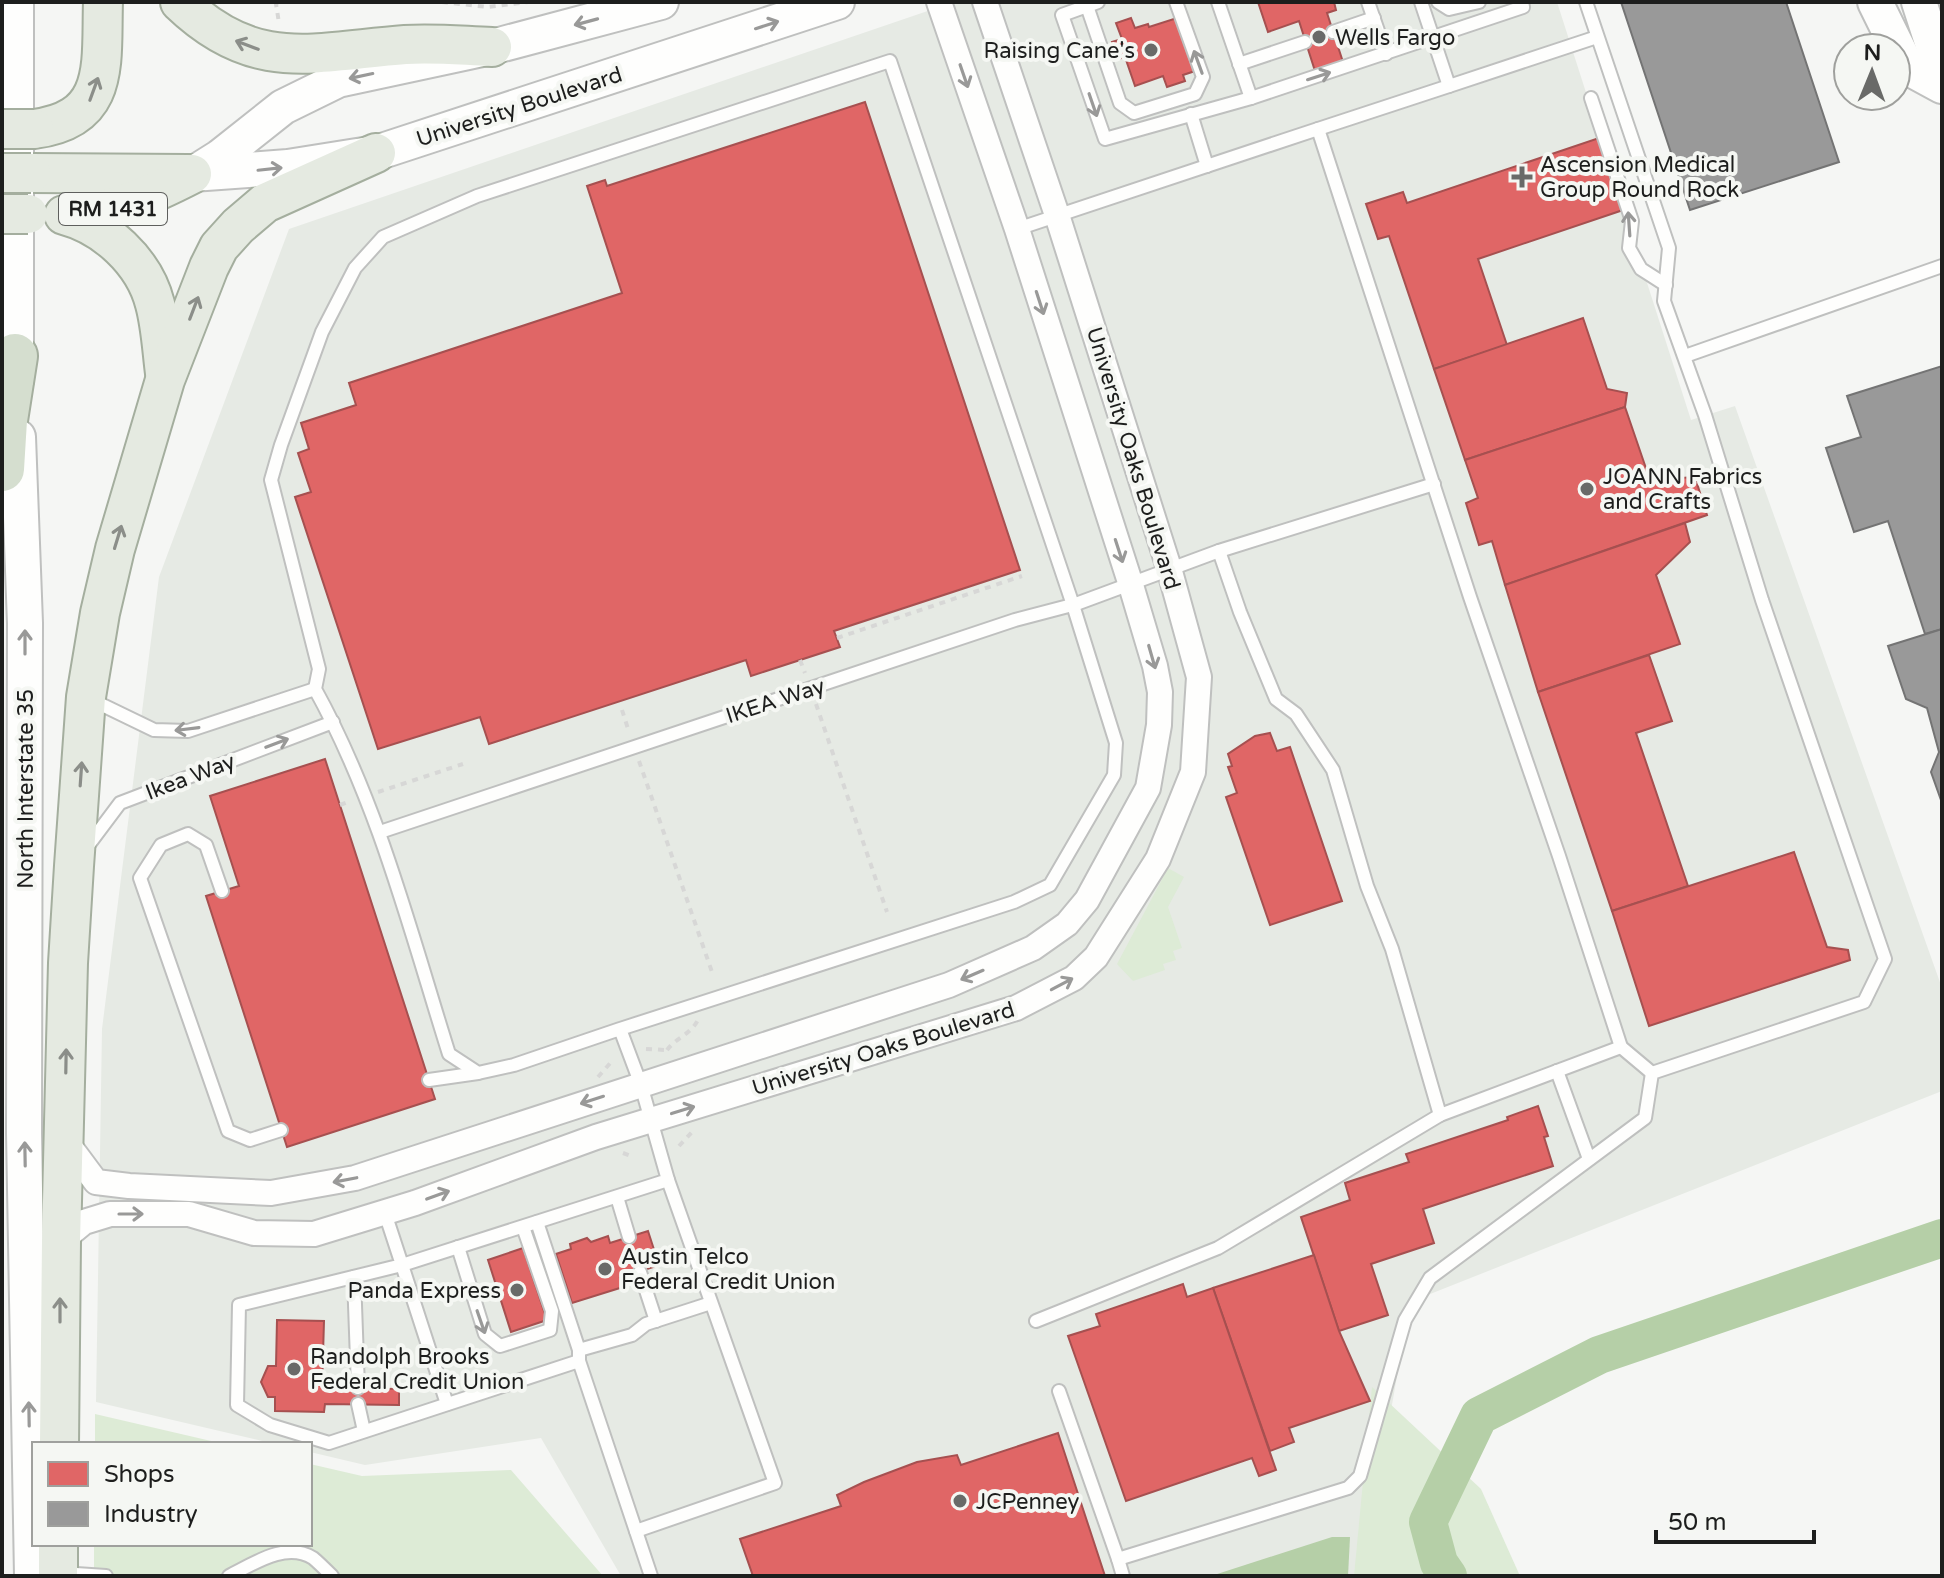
<svg xmlns="http://www.w3.org/2000/svg" width="1944" height="1578" font-family="'Varela Round',sans-serif">
<style>
.built{fill:#e6eae4}
.green{fill:#ddebd6}
.water{fill:#b5cfa7}
.shops{fill:#e06666;stroke:#a65050;stroke-width:2}
.industry{fill:#999;stroke:#747474;stroke-width:2}
.lines{fill:none;stroke-linecap:round;stroke-linejoin:round}
.river{stroke:#b5cfa7;stroke-width:38}
.lane-casing{stroke:#bfc0bf;stroke-width:16}
.street-casing{stroke:#bfc0bf;stroke-width:28}
.secondary-casing{stroke:#bfc0bf;stroke-width:38}
.primary-casing{stroke:#a4ae9e;stroke-width:42}
.highway-casing{stroke:#a4ae9e;stroke-width:48}
.path{stroke:#d7d7d6;stroke-width:4;stroke-dasharray:6 6;stroke-linecap:butt}
.lane{stroke:#fefefd;stroke-width:12}
.street{stroke:#fefefd;stroke-width:24}
.secondary{stroke:#fefefd;stroke-width:34}
.primary{stroke:#e5eae1;stroke-width:38}
.highway{stroke:#d5decf;stroke-width:44}
.primary-bridge-casing{stroke:#a4ae9e;stroke-width:42;stroke-linecap:butt}
.primary-bridge{stroke:#e5eae1;stroke-width:38}
.oneway{stroke:#999998}
.oneway2{stroke:#8b8e89}
.poi-dot{fill:#696a68;stroke:#f5f7f3;stroke-width:3}
.labels{text-anchor:middle;stroke-width:8;stroke-linejoin:round;paint-order:stroke}
.shield{fill:#f5f7f3;stroke:#5e5f5d;stroke-width:2}
.shield-label{font-size:20px;font-weight:bold;fill:#1d1e1d}
.poi-label{font-size:22px;fill:#1d1e1d;stroke:#f5f7f3;text-anchor:start}
.street-label{font-size:22px;fill:#1d1e1d;stroke:#f5f7f3}
</style>
<rect width="100%" height="100%" fill="#f5f6f4"/>
<polygon class="built" points="954,2 1557,2 1691,420 1735,406 1942,988 1942,1091 1410,1302 1362,1576 621,1576 541,1438 365,1465 310,1452 310,1444 275,1444 96,1402 102,1029 159,577 289,229"/>
<g class="green">
<polygon points="1168,868 1184,877 1168,907 1182,948 1173,951 1176,960 1163,964 1165,970 1133,981 1117,964"/>
<polygon points="1372,1387 1481,1489 1520,1576 1354,1576"/>
<polygon points="95,1414 224,1444 95,1444"/>
<polygon points="310,1464 362,1476 511,1470 603,1576 94,1576 94,1544 310,1544"/>
</g>
<polygon class="water" points="1332,1537 1350,1537 1348,1576 1211,1576"/>
<g class="shops">
<polygon points="1258,2 1334,2 1336,10 1327,13 1343,62 1315,71 1299,21 1268,32"/>
<polygon points="1131,18 1135,28 1148,24 1149,27 1177,18 1195,71 1183,75 1185,81 1167,87 1163,76 1135,86 1125,57 1118,59 1112,42 1122,39 1116,23"/>
<polygon points="865,102 1020,570 834,631 840,647 751,676 746,660 489,744 480,717 378,749 295,497 311,492 298,453 309,449 301,423 356,405 349,383 622,293 587,186 605,180 607,186"/>
<polygon points="1599,138 1623,210 1478,259 1507,345 1434,369 1389,236 1378,239 1366,204 1403,192 1407,203"/>
<polygon points="1583,318 1607,389 1627,393 1625,407 1465,460 1434,369"/>
<polygon points="1625,407 1650,480 1695,477 1707,515 1505,585 1492,541 1479,545 1466,503 1478,498 1465,460"/>
<polygon points="1685,523 1690,542 1656,575 1680,644 1538,692 1505,585"/>
<polygon points="1649,655 1672,721 1636,733 1688,886 1612,911 1538,692"/>
<polygon points="1270,733 1277,751 1290,747 1342,901 1270,925 1226,797 1237,793 1228,767 1232,766 1228,754 1255,736"/>
<polygon points="325,759 435,1099 287,1147 206,896 239,886 210,796"/>
<polygon points="1794,852 1827,947 1848,950 1850,960 1649,1026 1612,911"/>
<polygon points="1538,1106 1548,1136 1544,1137 1553,1166 1423,1209 1434,1243 1371,1264 1388,1315 1339,1331 1301,1217 1350,1200 1345,1183 1409,1162 1406,1154 1508,1120 1507,1117"/>
<polygon points="648,1231 659,1265 620,1278 623,1287 572,1303 556,1254 571,1249 570,1244 587,1238 591,1242 608,1236 610,1243"/>
<polygon points="523,1248 547,1320 511,1332 488,1260"/>
<polygon points="1314,1255 1339,1331 1370,1401 1289,1428 1294,1442 1270,1451 1213,1288"/>
<polygon points="1183,1284 1187,1297 1213,1288 1276,1470 1259,1476 1252,1458 1126,1501 1068,1336 1100,1326 1096,1314"/>
<polygon points="277,1320 324,1321 322,1388 399,1389 399,1405 325,1404 324,1412 275,1411 275,1397 268,1397 261,1382 268,1366 276,1366"/>
<polygon points="1058,1433 1105,1576 753,1576 740,1539 841,1506 837,1495 864,1482 917,1462 957,1455 961,1465"/>
</g>
<g class="industry">
<polygon points="1621,2 1786,2 1839,162 1690,210"/>
<polygon points="1942,366 1942,629 1925,634 1888,521 1854,532 1826,448 1861,437 1847,396"/>
<polygon points="1942,629 1942,803 1931,772 1939,752 1927,708 1906,699 1888,646"/>
</g>
<g class="lines">
<polyline class="river" points="1448,1576 1439,1563 1428,1522 1479,1416 1599,1355 1942,1238"/>
<defs>
<g id="lane">
<polyline points="1098,2 1062,15 1105,139 1251,98 1523,7 1522,2"/>
<polyline points="1218,2 1251,98"/>
<polyline points="1368,2 1386,54"/>
<polyline points="1438,2 1449,9 1479,2"/>
<polyline points="1087,6 1120,103 1134,113 1195,94 1203,77 1176,2"/>
<polyline points="1333,32 1374,18"/>
<polyline points="1239,64 1305,42"/>
<polyline points="1449,86 1597,37"/>
<polyline points="1591,98 1632,221 1629,248 1641,269 1666,285"/>
<polyline points="1191,114 1207,166"/>
<polyline points="1318,129 1449,86 1421,2"/>
<polyline points="1017,229 1318,129 1470,597 1559,856 1621,1047 1440,1115 1392,949 1367,886 1333,770 1296,714 1276,699 1240,612 1219,551"/>
<polyline points="1685,356 1942,266"/>
<polyline points="92,700 154,730 188,731 315,689"/>
<polyline points="380,832 1015,620 1076,604 1219,551 1434,484"/>
<polyline points="87,847 120,803 333,722"/>
<polyline points="222,891 206,845 188,834 161,845 140,878 228,1131 250,1140 281,1130"/>
<polyline points="1621,1047 1652,1073"/>
<polyline points="1557,1071 1589,1159"/>
<polyline points="429,1080 478,1073"/>
<polyline points="617,1197 629,1237"/>
<polyline points="385,1213 402,1265 239,1305 237,1405 270,1425 329,1443 579,1361 651,1576"/>
<polyline points="537,1222 579,1350 579,1361"/>
<polyline points="458,1247 485,1334 500,1346 550,1330 552,1311 523,1227"/>
<polyline points="640,1272 656,1321"/>
<polyline points="354,1277 358,1388"/>
<polyline points="1036,1321 1218,1248 1440,1115"/>
<polyline points="579,1350 632,1335 646,1324 711,1303"/>
<polyline points="1059,1391 1118,1559"/>
<polyline points="358,1404 364,1431"/>
<path d="M 447,1404 L 402,1265 L 668,1180 L 641,1085 L 620,1029 L 514,1065 L 478,1073 L 449,1054 C 410,930 378,803 315,689 L 319,669 L 271,480 L 281,445 L 322,332 L 355,268 L 383,237 L 477,196 L 890,61 L 1073,605 L 1116,743 L 1114,775 L 1050,885 L 1014,902 L 620,1029"/>
<polyline points="636,1531 775,1483 668,1180"/>
<polyline points="61,1573 106,1576"/>
<path d="M 229,1576 C 253,1564 286,1541 313,1558 C 319,1563 326,1570 332,1576"/>
<polyline points="1123,1576 1118,1559 1348,1488 1360,1476 1405,1320 1430,1278 1645,1118 1652,1073 1864,1002 1885,959 1762,600 1705,415 1664,301 1669,248 1586,2"/>
</g>
<g id="street">
<polyline points="64,1139 96,1182 129,1186 271,1193 355,1178 949,985 1033,948 1067,924 1087,900 1148,788 1159,725 1160,692 1155,666 1130,582 1017,229 939,2"/>
<polyline points="61,1241 84,1222 110,1214 189,1214 254,1233 314,1234 415,1203 596,1137 1016,1008 1074,978 1096,957 1158,859 1193,772 1199,677 1169,568 1057,215 985,2"/>
</g>
<g id="secondary">
<polyline points="16,2 16,380"/>
<polyline points="1875,2 1907,67 1942,86"/>
<polyline points="1919,2 1942,73"/>
<polyline points="192,174 288,167 376,153 837,2"/>
<polyline points="193,174 220,157 283,107 338,80 492,47 661,2"/>
<polyline points="18,437 25,623 24,1133 32,1576"/>
</g>
<g id="primary">
<path d="M 180,2 C 255,74 313,52 405,45 C 434,43 463,46 492,47"/>
<path d="M 34,129 C 111,119 101,64 103,2"/>
<polyline points="31,173 188,174"/>
<path d="M 64,215 C 105,226 144,261 155,304 C 161,326 162,350 165,373"/>
<path d="M 67,215 C 114,212 151,195 192,174"/>
<polyline points="59,1444 61,1241 68,963 74,866 86,697 100,613 115,549 165,380 209,267 219,247 238,226 265,203 376,153"/>
<polyline points="58,1576 58,1544"/>
</g>
<polyline id="highway" points="2,469 5,420 15,356"/>
</defs>
<use href="#lane" class="lane-casing"/>
<use href="#street" class="street-casing"/>
<use href="#secondary" class="secondary-casing"/>
<use href="#primary" class="primary-casing"/>
<use href="#highway" class="highway-casing"/>
<g class="path">
<polyline points="278,2 276,4 279,23"/>
<polyline points="442,2 488,7 528,2"/>
<polyline points="837,638 1022,576"/>
<polyline points="800,660 805,673"/>
<polyline points="816,704 887,912"/>
<polyline points="622,710 629,732"/>
<polyline points="639,761 712,972"/>
<polyline points="378,792 463,764"/>
<polyline points="340,805 351,801"/>
<polyline points="646,1049 666,1050"/>
<path d="M 667,1050 C 677,1037 690,1035 698,1020"/>
<polyline points="598,1077 612,1061"/>
<polyline points="679,1146 693,1131"/>
<polyline points="623,1153 634,1157"/>
</g>
<use href="#lane" class="lane"/>
<use href="#street" class="street"/>
<use href="#secondary" class="secondary"/>
<use href="#primary" class="primary"/>
<use href="#highway" class="highway"/>
<defs>
<g id="primary-bridge">
<polyline points="2,129 34,129"/>
<polyline points="2,173 31,173"/>
<polyline points="2,214 28,214"/>
</g>
</defs>
<use href="#primary-bridge" class="primary-bridge-casing"/>
<use href="#primary-bridge" class="primary-bridge"/>
</g>
<defs><path id="oneway-shaft" d="M-6 0H5M1.5-3L5.5 0L1.5 3" fill="none" stroke-width="1.6" stroke-linecap="round" stroke-linejoin="round" transform="scale(2)"/></defs>
<g class="oneway">
<use href="#oneway-shaft" transform="translate(586 22) rotate(165)"/>
<use href="#oneway-shaft" transform="translate(767 25) rotate(-18)"/>
<use href="#oneway-shaft" transform="translate(1198 62) rotate(-110)"/>
<use href="#oneway-shaft" transform="translate(361 76) rotate(168)"/>
<use href="#oneway-shaft" transform="translate(964 76) rotate(71)"/>
<use href="#oneway-shaft" transform="translate(1319 76) rotate(-18)"/>
<use href="#oneway-shaft" transform="translate(1093 105) rotate(71)"/>
<use href="#oneway-shaft" transform="translate(270 169) rotate(-6)"/>
<use href="#oneway-shaft" transform="translate(1629 224) rotate(-94)"/>
<use href="#oneway-shaft" transform="translate(1040 303) rotate(72)"/>
<use href="#oneway-shaft" transform="translate(1119 551) rotate(72)"/>
<use href="#oneway-shaft" transform="translate(25 642) rotate(-90)"/>
<use href="#oneway-shaft" transform="translate(1152 657) rotate(74)"/>
<use href="#oneway-shaft" transform="translate(187 729) rotate(173)"/>
<use href="#oneway-shaft" transform="translate(277 743) rotate(-21)"/>
<use href="#oneway-shaft" transform="translate(972 975) rotate(157)"/>
<use href="#oneway-shaft" transform="translate(1062 984) rotate(-28)"/>
<use href="#oneway-shaft" transform="translate(592 1100) rotate(162)"/>
<use href="#oneway-shaft" transform="translate(683 1110) rotate(-17)"/>
<use href="#oneway-shaft" transform="translate(25 1154) rotate(-91)"/>
<use href="#oneway-shaft" transform="translate(345 1180) rotate(169)"/>
<use href="#oneway-shaft" transform="translate(438 1195) rotate(-20)"/>
<use href="#oneway-shaft" transform="translate(131 1214)"/>
<use href="#oneway-shaft" transform="translate(481 1322) rotate(71)"/>
<use href="#oneway-shaft" transform="translate(29 1414) rotate(-91)"/>
</g>
<g class="oneway2">
<use href="#oneway-shaft" transform="translate(247 45) rotate(-159)"/>
<use href="#oneway-shaft" transform="translate(94 89) rotate(-70)"/>
<use href="#oneway-shaft" transform="translate(194 308) rotate(-69)"/>
<use href="#oneway-shaft" transform="translate(118 537) rotate(-73)"/>
<use href="#oneway-shaft" transform="translate(81 774) rotate(-86)"/>
<use href="#oneway-shaft" transform="translate(66 1061) rotate(-89)"/>
<use href="#oneway-shaft" transform="translate(60 1310) rotate(-90)"/>
</g>
<g class="poi-dot">
<circle cx="1319" cy="37" r="8"/>
<circle cx="1151" cy="50" r="8"/>
<path d="M1518 165h8v8h8v8h-8v8h-8v-8h-8v-8h8z"/>
<circle cx="1587" cy="489" r="8"/>
<circle cx="605" cy="1269" r="8"/>
<circle cx="517" cy="1290" r="8"/>
<circle cx="294" cy="1369" r="8"/>
<circle cx="960" cy="1501" r="8"/>
</g>
<g class="labels">
<rect class="shield" x="59" y="193" width="108" height="32" rx="6"/>
<g class="shield-label">
<text x="113" y="216">RM 1431</text>
</g>
<g class="poi-label">
<text x="1335" y="45">Wells Fargo</text>
<text x="1135" y="58" text-anchor="end">Raising Cane's</text>
<text x="1540" y="172">Ascension Medical<tspan x="1540" dy="25">Group Round Rock</tspan></text>
<text x="1603" y="484">JOANN Fabrics<tspan x="1603" dy="25">and Crafts</tspan></text>
<text x="621" y="1264">Austin Telco<tspan x="621" dy="25">Federal Credit Union</tspan></text>
<text x="501" y="1298" text-anchor="end">Panda Express</text>
<text x="310" y="1364">Randolph Brooks<tspan x="310" dy="25">Federal Credit Union</tspan></text>
<text x="976" y="1509">JCPenney</text>
</g>
<g class="street-label">
<text transform="translate(519 106) rotate(-18)" y="8">University Boulevard</text>
<text transform="translate(1134 458) rotate(73)" y="8">University Oaks Boulevard</text>
<text transform="translate(775 700) rotate(-18)" y="8">IKEA Way</text>
<text transform="translate(190 776) rotate(-21)" y="8">Ikea Way</text>
<text transform="translate(25 789) rotate(-90)" y="8">North Interstate 35</text>
<text transform="translate(883 1048) rotate(-17)" y="8">University Oaks Boulevard</text>
</g>
</g>
<rect width="1944" height="1578" fill="none" stroke="#1d1e1d" stroke-width="8"/>
<rect x="32" y="1442" width="280" height="104" fill="#f5f7f3" stroke="#9fa09d" stroke-width="2"/>
<rect x="48" y="1462" width="40" height="24" fill="#e06666" stroke="#9fa09d" stroke-width="2"/>
<text x="104" y="1482" font-size="24" fill="#1d1e1d">Shops</text>
<rect x="48" y="1502" width="40" height="24" fill="#999999" stroke="#9fa09d" stroke-width="2"/>
<text x="104" y="1522" font-size="24" fill="#1d1e1d">Industry</text>
<g transform="translate(1872 72) rotate(1)"><circle r="38" fill="#f5f7f3" stroke="#9fa09d" stroke-width="2"/>
<path d="M0-6L14 30L0 20L-14 30Z" fill="#696a68"/>
<text y="-12" font-size="22" font-weight="bold" text-anchor="middle" fill="#1d1e1d">N</text>
</g>
<path d="M1656 1530v12h158v-12" fill="none" stroke="#1d1e1d" stroke-width="4"/>
<text x="1668" y="1530" font-size="24" fill="#1d1e1d" stroke="#f5f7f3" stroke-width="6" paint-order="stroke">50 m</text>
</svg>
